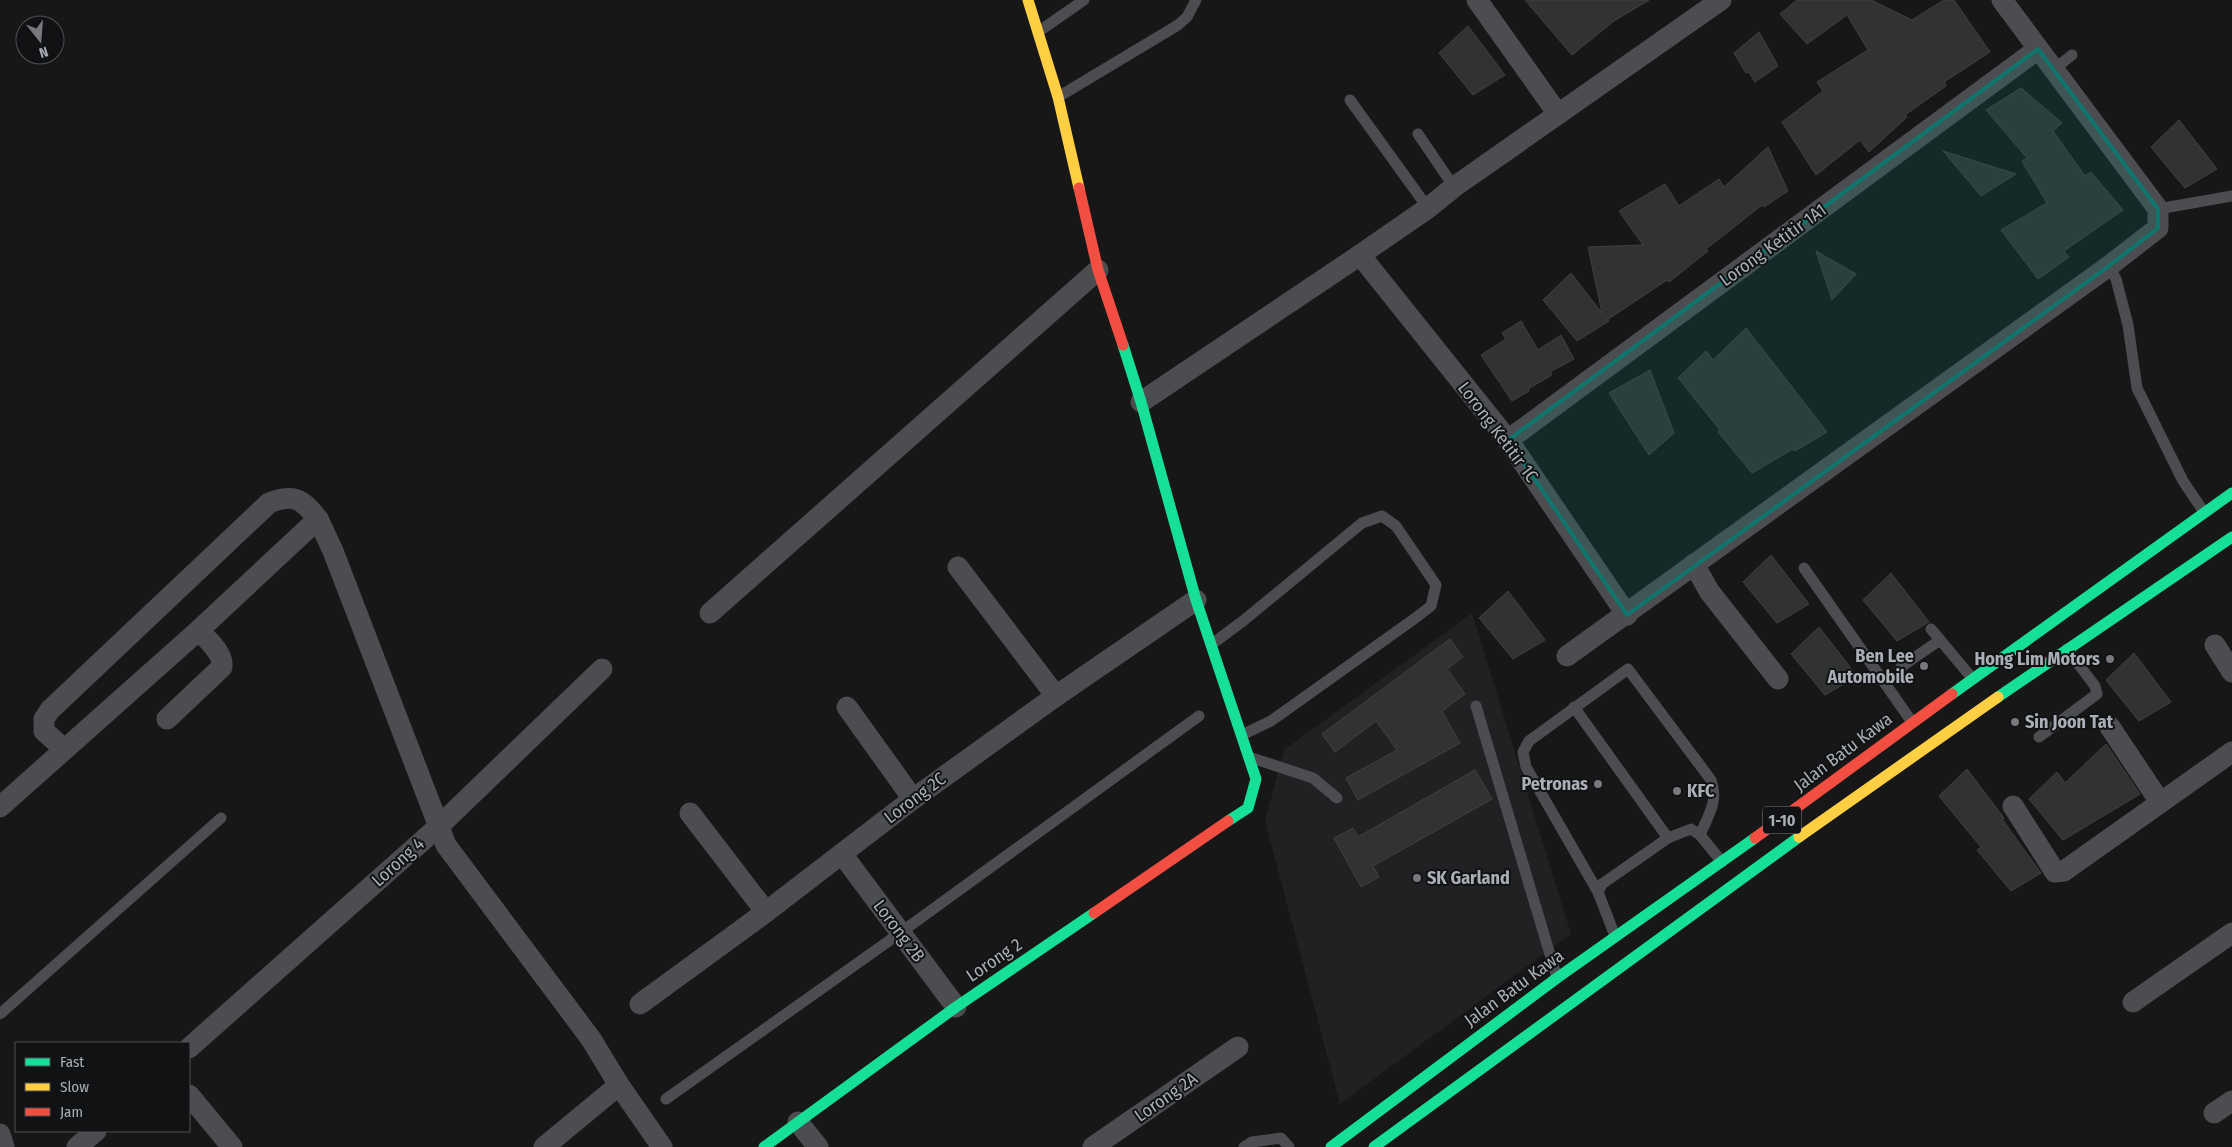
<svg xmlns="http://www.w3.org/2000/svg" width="2232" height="1147" font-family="'Fira Sans Condensed',sans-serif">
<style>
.built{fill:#212123}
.building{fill:#313232;stroke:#404143}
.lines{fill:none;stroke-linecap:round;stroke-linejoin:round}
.lane{stroke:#4c4d50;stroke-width:11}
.street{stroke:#4c4d50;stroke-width:21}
.fast{stroke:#16e098;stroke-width:11}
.slow{stroke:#ffcf43;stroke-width:11}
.jam{stroke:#f24e42;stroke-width:11}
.marked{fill:#0f766e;fill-opacity:0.2;stroke:#0f766e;stroke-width:4;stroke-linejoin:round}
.poi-dot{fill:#77797e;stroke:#111213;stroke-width:2}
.labels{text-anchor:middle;stroke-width:4;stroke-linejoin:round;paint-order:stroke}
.shield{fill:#111213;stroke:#7c7f85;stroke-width:1}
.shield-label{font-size:16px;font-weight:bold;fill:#aaaeb6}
.street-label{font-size:18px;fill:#aaaeb6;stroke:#111213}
.poi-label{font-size:18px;font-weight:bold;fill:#aaaeb6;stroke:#111213;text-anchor:end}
</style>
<rect width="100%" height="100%" fill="#171717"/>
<polygon class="built" points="1472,613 1571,934 1340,1104 1265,821 1284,750"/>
<g class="building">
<polygon points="1525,0 1649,0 1614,21 1572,55"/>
<polygon points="1797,0 1871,0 1912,20 1944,0 1954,0 1990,52 1944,82 1946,86 1905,115 1907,117 1869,152 1860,140 1816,175 1782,122 1823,91 1817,82 1868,50 1847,15 1807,44 1780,14"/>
<polygon points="1468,26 1505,75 1473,95 1439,53"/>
<polygon points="1759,32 1778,66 1755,82 1749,72 1746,73 1734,53"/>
<polygon points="2021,88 2062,123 2053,131 2085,176 2091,172 2123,210 2064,251 2069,257 2038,279 2001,230 2047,203 2022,161 2027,158 1986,110"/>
<polygon points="2179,120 2217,169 2185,188 2151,147"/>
<polygon points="1768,147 1788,191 1764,207 1762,205 1706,249 1708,251 1669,282 1667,280 1607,320 1609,321 1577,341 1543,300 1571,273 1602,313 1588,247 1643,245 1619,211 1665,184 1679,206 1719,179 1724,187"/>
<polygon points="1943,151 2016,174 1981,196"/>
<polygon points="1816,251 1856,274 1832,300"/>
<polygon points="1521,321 1538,350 1561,335 1574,359 1550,372 1552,375 1528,389 1529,391 1512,401 1481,355 1506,339 1502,333"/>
<polygon points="1746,328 1827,432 1795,451 1793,449 1752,473 1718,432 1720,430 1678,378 1706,351 1713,360"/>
<polygon points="1650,370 1674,433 1649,455 1609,393"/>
<polygon points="1771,555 1809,604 1777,623 1743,582"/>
<polygon points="1891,573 1929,622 1897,641 1863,600"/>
<polygon points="1508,591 1545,640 1513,659 1479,618"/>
<polygon points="1819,627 1857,676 1825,695 1791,654"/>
<polygon points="1450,639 1463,657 1447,669 1465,694 1442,711 1460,743 1358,800 1346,778 1397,750 1376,721 1335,752 1322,734"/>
<polygon points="2134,653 2171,702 2139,721 2106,680"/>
<polygon points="2106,744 2140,794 2063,840 2029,799 2057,772 2065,783"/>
<polygon points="1967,769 2004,818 2002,819 2041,873 2011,891 1977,850 1981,847 1939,796"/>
<polygon points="1475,770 1492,799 1373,866 1379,877 1361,887 1334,838 1353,828 1358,837"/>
</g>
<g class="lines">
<g class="lane">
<polyline points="1038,32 1084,0"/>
<polyline points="2053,70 2072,55"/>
<polyline points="1058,97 1178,25 1187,17 1196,0"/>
<polyline points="1350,100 1428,208"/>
<polyline points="1418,134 1454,187"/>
<polyline points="2158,209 2232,196"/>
<polyline points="2109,266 2116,279 2128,325 2137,388 2183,481 2204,512"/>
<polyline points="1804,568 1912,722"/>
<polyline points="1931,629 1972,678"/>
<polyline points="1212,644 1243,621 1362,523 1382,516 1396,526 1436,585 1431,606 1414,619 1271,721 1244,734"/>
<polyline points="1901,667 1940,640"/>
<polyline points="1476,706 1557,978"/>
<polyline points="1574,707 1668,838"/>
<polyline points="2039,737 2097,694 2095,686 2067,649"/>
<polyline points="1252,758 1313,778 1337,798"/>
<path d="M 1598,892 L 1526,767 L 1523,752 L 1529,741 L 1628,669 L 1711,780 C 1719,801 1708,816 1700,835"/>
<polyline points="1615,936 1598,892 1602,884 1668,838 1691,829 1700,835 1722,862"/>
<polyline points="0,1014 221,818"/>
<polyline points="666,1099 900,933 1199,716"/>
<polyline points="1244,1147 1252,1142 1281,1138 1289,1147"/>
</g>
<g class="street">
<polyline points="1477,0 1558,114"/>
<polyline points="1360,255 1508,440 1627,615"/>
<polyline points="1141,402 1360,255 1428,208 1454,187 1721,0"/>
<polyline points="1508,440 2038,49"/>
<polyline points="1694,564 1709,591 1778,679"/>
<polyline points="958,567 1056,696"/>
<polyline points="710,613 1098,270"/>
<polyline points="2215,645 2232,672"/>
<polyline points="1567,656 2109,266 2158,228 2158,209 2002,0"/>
<polyline points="847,707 913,799"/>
<path d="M 167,719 L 222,667 C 224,653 207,640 199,630"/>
<polyline points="2110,727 2160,802"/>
<path d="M 64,749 L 44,731 L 44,719 L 50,710 L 269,503 C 294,493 302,499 318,519"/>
<polyline points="2013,806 2055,872 2064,871 2232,752"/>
<polyline points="0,807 199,630 318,519 333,551 446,845 591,1039 619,1085 662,1147"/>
<polyline points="690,813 766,912"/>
<polyline points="842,854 956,1007"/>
<polyline points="2133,1002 2232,933"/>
<polyline points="640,1004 766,912 913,799 1056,696 1196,600"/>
<polyline points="189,1048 438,827 602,669"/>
<polyline points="189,1095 232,1147"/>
<polyline points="2214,1113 2232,1101"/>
<polyline points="798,1122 818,1147"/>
<polyline points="0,1134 4,1147"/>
<polyline points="77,1147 96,1131"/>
<polyline points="544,1147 619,1085"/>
<polyline points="1093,1147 1238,1047"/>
</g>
<g class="fast">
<polyline points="1123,345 1141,402 1196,600 1256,779 1248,808 1228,821"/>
<polyline points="1952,694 2232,493"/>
<polyline points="1998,697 2232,537"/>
<polyline points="764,1147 956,1007 1094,913"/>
<polyline points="1331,1147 1557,978 1755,838"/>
<polyline points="1374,1147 1799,837"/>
</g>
<g class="slow">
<polyline points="1028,0 1058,97 1079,188"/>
<polyline points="1799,837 1998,697"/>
</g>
<g class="jam">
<polyline points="1079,188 1098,270 1123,345"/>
<polyline points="1755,838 1952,694"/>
<polyline points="1094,913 1228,821"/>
</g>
</g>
<path class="marked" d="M 2038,49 L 2158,209 L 2158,228 L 2109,266 L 1627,615 L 1508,440 Z"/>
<g class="poi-dot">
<circle cx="2110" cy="659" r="5"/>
<circle cx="1924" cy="666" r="5"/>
<circle cx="2015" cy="722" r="5"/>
<circle cx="1598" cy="784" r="5"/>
<circle cx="1677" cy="791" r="5"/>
<circle cx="1417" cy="878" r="5"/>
</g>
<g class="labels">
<rect class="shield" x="1763" y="806.5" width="38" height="27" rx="4"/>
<g class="shield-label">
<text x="1782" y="826">1-10</text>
</g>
<g class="street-label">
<text transform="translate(1773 245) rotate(-36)" y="6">Lorong Ketitir 1A1</text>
<text transform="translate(1498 432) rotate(53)" y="6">Lorong Ketitir 1C</text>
<text transform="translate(1843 752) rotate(-37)" y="6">Jalan Batu Kawa</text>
<text transform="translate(915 798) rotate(-37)" y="6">Lorong 2C</text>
<text transform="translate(398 862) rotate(-42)" y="6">Lorong 4</text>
<text transform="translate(899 931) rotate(53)" y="6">Lorong 2B</text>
<text transform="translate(994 960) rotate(-34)" y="6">Lorong 2</text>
<text transform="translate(1514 988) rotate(-36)" y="6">Jalan Batu Kawa</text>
<text transform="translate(1166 1097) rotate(-35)" y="6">Lorong 2A</text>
</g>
<g class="poi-label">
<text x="1914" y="662">Ben Lee<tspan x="1914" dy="21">Automobile</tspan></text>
<text x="2100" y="665">Hong Lim Motors</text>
<text x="2025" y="728" text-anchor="start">Sin Joon Tat</text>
<text x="1588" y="790">Petronas</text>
<text x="1687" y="797" text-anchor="start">KFC</text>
<text x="1427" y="884" text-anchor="start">SK Garland</text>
</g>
</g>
<rect x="15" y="1042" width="175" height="90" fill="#111213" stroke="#4e5054"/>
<rect x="25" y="1058" width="25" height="8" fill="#16e098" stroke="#4e5054"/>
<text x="60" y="1067" font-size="15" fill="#aaaeb6">Fast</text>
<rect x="25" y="1083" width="25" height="8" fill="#ffcf43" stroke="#4e5054"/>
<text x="60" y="1092" font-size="15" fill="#aaaeb6">Slow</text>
<rect x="25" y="1108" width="25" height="8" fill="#f24e42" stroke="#4e5054"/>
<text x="60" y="1117" font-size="15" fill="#aaaeb6">Jam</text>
<g transform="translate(40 40) rotate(163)"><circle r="24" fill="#111213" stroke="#4e5054"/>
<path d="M0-4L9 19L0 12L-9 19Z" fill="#77797e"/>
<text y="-8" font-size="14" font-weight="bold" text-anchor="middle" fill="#aaaeb6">N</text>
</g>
</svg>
